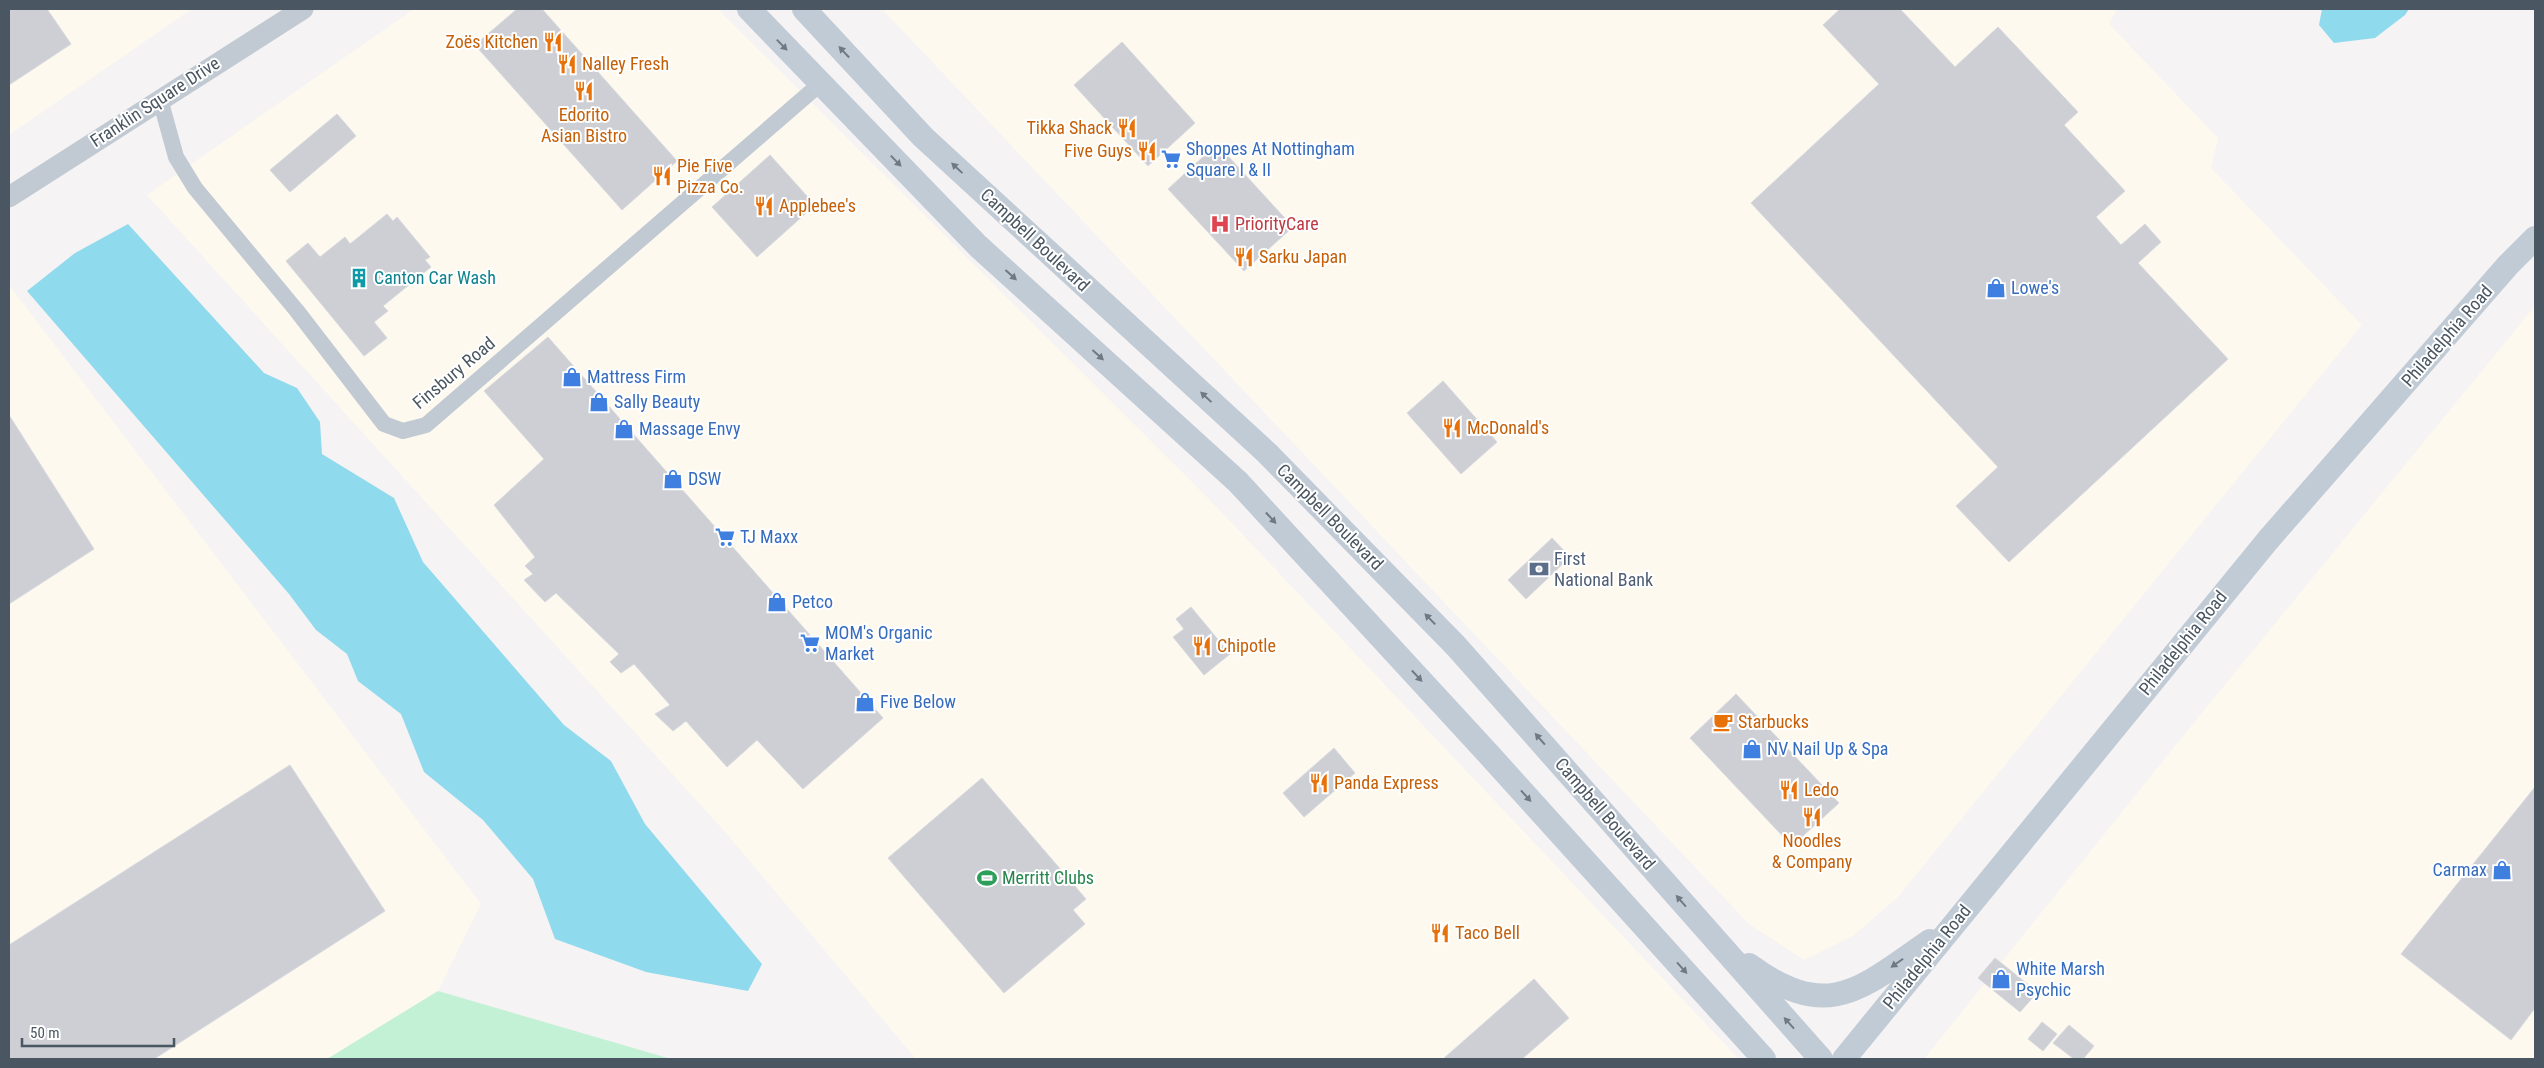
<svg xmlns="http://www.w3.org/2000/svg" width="2544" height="1068" font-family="'Roboto Condensed',sans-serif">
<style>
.commercial{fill:#fdf9ef}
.green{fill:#c3f1d5}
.water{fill:#90daee}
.building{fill:#cdcfd5;stroke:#d7d9de}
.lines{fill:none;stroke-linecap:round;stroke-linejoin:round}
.minor{stroke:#c1cad2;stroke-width:16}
.tertiary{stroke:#c1cad2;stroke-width:21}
.secondary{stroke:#c1cbd6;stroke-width:24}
.oneway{fill:#6e7984}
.labels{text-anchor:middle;stroke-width:4;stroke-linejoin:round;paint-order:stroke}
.food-label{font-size:18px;fill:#c56008;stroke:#fff;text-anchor:start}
.street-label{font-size:18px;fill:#4a5661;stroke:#fff}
.shop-label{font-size:18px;fill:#366cbe;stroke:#fff;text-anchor:start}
.health-label{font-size:18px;fill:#be3a42;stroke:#fff;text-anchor:start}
.culture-label{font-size:18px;fill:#0d838f;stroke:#fff;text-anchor:start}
.service-label{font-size:18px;fill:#4e5e75;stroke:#fff;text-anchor:start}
.leisure-label{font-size:18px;fill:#27864d;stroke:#fff;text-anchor:start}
</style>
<rect width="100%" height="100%" fill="#f5f3f3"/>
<g class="commercial">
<polygon points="9,9 192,9 9,135"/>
<polygon points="414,9 718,9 1208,498 1739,1059 916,1059 726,833 147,195"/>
<polygon points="882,9 2117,9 2109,24 2218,138 2211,168 2362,325 1898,897 1853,936 1804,960 1749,924"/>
<polygon points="9,285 481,904 438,991 327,1059 9,1059"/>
<polygon points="2535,306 2535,1059 1924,1059 2183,736"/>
</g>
<polygon class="green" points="438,991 671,1059 327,1059"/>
<g class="water">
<polygon points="2322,9 2409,9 2405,15 2375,38 2334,43 2319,25"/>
<polygon points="128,224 264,373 297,388 320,422 322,454 394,498 423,562 564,725 611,761 645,824 762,964 748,991 646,972 555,939 533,879 483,820 424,772 401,714 358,681 347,654 316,630 289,594 27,291 75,253"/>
</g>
<g class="building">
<polygon points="9,9 47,9 71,44 9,85"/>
<polygon points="517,9 542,9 677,161 622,210 475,45"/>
<polygon points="1840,9 1900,9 1955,67 1998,27 2078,112 2064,125 2125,191 2096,217 2121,245 2145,224 2161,242 2138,263 2228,359 2009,562 1956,506 1998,467 1751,203 1879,84 1823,25"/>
<polygon points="1122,42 1195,123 1148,166 1074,85"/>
<polygon points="337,114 356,136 290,192 270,170"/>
<polygon points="1217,144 1293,227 1244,271 1168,189"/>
<polygon points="770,155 815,205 757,257 712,207"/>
<polygon points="387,214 393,221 397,217 430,257 425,260 431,267 383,306 388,311 374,322 387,338 364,356 286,261 308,243 320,257 345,237 350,244"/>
<polygon points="548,337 883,718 803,789 757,740 727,767 686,721 673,731 655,714 670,705 634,664 621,673 610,662 619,654 556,593 545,602 524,580 533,574 525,566 535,557 494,505 544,459 484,391"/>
<polygon points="1443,381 1497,442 1461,474 1407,413"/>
<polygon points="9,415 94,549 9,604"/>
<polygon points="1552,538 1570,557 1526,599 1508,580"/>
<polygon points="1191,607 1230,654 1204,675 1173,637 1184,629 1176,619"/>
<polygon points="1736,694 1839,803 1792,846 1690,738"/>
<polygon points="1334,748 1355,773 1304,817 1283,793"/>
<polygon points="290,765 385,911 154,1059 9,1059 9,945"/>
<polygon points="982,778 1086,899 1073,910 1085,924 1004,993 888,858"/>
<polygon points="2535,787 2535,1008 2511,1040 2401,954"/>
<polygon points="1995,958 2035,990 2033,993 2035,995 2020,1012 1978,978"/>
<polygon points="1534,979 1569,1018 1522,1059 1443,1059"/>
<polygon points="2042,1022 2057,1034 2043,1051 2028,1039"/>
<polygon points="2069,1025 2094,1046 2083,1059 2074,1059 2053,1043"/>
</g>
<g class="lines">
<polyline class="minor" points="160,99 176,157 195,188 297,311 384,424 403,431 426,425 820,84"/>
<polyline class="tertiary" points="9,197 303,9"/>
<g class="secondary">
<polyline points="749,9 978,246 1238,482 1493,759 1764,1059"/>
<polyline points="804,9 923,137 1267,453 1456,646 1821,1059"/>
<path d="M 1749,965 C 1829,1023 1860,989 1930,941"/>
<polyline points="1844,1059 2268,540 2508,265 2535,238"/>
</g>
</g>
<defs><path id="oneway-solid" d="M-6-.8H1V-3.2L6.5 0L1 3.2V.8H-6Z" transform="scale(1.25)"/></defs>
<g class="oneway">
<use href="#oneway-solid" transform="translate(782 45) rotate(46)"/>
<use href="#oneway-solid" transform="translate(844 52) rotate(-133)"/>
<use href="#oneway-solid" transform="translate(896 161) rotate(46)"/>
<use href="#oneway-solid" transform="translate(957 168) rotate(-137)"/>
<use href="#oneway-solid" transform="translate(1011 275) rotate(42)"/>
<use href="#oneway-solid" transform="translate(1098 355) rotate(42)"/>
<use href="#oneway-solid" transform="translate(1206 397) rotate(-137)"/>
<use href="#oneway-solid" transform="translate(1271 518) rotate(47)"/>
<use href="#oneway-solid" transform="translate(1430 619) rotate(-134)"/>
<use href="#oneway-solid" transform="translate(1417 676) rotate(47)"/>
<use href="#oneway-solid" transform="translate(1540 739) rotate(-131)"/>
<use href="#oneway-solid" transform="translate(1526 796) rotate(48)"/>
<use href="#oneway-solid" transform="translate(1681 901) rotate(-131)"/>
<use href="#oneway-solid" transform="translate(1897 963) rotate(145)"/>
<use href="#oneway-solid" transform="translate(1682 968) rotate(48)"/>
<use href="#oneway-solid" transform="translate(1789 1023) rotate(-132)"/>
</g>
<defs>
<symbol id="restaurant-bare" viewBox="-9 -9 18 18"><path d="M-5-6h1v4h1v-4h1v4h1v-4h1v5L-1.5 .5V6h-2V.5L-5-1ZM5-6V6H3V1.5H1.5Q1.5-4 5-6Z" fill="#e8710a" stroke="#fff" stroke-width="2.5" paint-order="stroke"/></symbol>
<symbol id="supermarket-bare" viewBox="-9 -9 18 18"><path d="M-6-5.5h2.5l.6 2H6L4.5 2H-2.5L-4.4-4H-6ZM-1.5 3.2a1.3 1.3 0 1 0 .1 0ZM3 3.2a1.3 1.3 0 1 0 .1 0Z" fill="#3f7fe0" stroke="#fff" stroke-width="2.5" paint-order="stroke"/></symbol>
<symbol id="hospital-bare" viewBox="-9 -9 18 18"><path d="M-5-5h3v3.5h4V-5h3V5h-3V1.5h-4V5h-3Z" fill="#e0444e" stroke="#fff" stroke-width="2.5" paint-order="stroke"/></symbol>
<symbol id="building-bare" viewBox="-9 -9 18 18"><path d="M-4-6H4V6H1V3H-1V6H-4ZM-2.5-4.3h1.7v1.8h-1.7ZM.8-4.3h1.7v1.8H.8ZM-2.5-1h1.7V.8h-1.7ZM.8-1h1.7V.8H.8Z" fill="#0f9aa8" stroke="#fff" stroke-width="2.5" paint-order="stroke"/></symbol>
<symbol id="shop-bare" viewBox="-9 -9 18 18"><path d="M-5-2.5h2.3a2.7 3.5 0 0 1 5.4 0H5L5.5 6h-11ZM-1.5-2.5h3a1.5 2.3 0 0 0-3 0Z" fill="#3f7fe0" stroke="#fff" stroke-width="2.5" paint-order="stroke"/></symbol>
<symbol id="bank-bare" viewBox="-9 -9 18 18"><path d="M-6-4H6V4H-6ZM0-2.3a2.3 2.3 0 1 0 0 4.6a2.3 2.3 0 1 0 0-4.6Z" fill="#5c6f8a" stroke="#fff" stroke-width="2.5" paint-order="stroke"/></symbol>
<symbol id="cafe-bare" viewBox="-9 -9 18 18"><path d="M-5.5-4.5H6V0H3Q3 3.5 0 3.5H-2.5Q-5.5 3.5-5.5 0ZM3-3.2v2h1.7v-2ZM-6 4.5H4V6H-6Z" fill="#e8710a" stroke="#fff" stroke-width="2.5" paint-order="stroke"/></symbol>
<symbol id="stadium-bare" viewBox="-9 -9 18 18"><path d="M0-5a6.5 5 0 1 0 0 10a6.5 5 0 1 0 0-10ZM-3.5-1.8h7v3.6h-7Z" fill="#2e9e5b" stroke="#fff" stroke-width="2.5" paint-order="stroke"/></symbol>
</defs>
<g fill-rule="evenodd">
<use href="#restaurant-bare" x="539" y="28" width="28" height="28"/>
<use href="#restaurant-bare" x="553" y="50" width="28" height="28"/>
<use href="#restaurant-bare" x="570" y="77" width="28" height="28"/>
<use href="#restaurant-bare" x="1113" y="114" width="28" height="28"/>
<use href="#restaurant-bare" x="1133" y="137" width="28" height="28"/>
<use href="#supermarket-bare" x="1157" y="145" width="28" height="28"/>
<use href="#restaurant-bare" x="648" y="162" width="28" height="28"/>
<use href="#restaurant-bare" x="750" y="192" width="28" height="28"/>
<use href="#hospital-bare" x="1206" y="210" width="28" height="28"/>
<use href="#restaurant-bare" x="1230" y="243" width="28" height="28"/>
<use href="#building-bare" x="345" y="264" width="28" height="28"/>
<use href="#shop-bare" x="1982" y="274" width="28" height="28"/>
<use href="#shop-bare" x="558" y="363" width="28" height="28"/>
<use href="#shop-bare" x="585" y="388" width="28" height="28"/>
<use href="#restaurant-bare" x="1438" y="414" width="28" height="28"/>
<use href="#shop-bare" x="610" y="415" width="28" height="28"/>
<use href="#shop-bare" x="659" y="465" width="28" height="28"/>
<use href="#supermarket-bare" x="711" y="523" width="28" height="28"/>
<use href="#bank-bare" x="1525" y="555" width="28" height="28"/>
<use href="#shop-bare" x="763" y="588" width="28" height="28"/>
<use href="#supermarket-bare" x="796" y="629" width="28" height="28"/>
<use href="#restaurant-bare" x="1188" y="632" width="28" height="28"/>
<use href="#shop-bare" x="851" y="688" width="28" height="28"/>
<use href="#cafe-bare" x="1709" y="708" width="28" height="28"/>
<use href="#shop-bare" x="1738" y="735" width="28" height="28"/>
<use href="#restaurant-bare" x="1305" y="769" width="28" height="28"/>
<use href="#restaurant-bare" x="1775" y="776" width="28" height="28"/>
<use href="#restaurant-bare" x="1798" y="803" width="28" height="28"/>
<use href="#shop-bare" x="2488" y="856" width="28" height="28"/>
<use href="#stadium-bare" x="973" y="864" width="28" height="28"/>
<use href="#restaurant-bare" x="1426" y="919" width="28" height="28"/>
<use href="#shop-bare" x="1987" y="965" width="28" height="28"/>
</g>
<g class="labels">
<g class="food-label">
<text x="538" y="48" text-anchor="end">Zoës Kitchen</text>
<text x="582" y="70">Nalley Fresh</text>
<text x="584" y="121" text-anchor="middle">Edorito<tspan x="584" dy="21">Asian Bistro</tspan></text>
<text x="1112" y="134" text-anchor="end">Tikka Shack</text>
<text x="1132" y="157" text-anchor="end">Five Guys</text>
<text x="677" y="172">Pie Five<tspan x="677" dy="21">Pizza Co.</tspan></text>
<text x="779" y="212">Applebee's</text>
<text x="1259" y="263">Sarku Japan</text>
<text x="1467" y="434">McDonald's</text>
<text x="1217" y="652">Chipotle</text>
<text x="1738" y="728">Starbucks</text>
<text x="1334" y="789">Panda Express</text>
<text x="1804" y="796">Ledo</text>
<text x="1812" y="847" text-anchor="middle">Noodles<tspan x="1812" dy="21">&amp; Company</tspan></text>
<text x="1455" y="939">Taco Bell</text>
</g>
<g class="street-label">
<text transform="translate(155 102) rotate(-33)" y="6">Franklin Square Drive</text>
<text transform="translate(1035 240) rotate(43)" y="6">Campbell Boulevard</text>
<text transform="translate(2447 336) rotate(-49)" y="6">Philadelphia Road</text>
<text transform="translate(454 373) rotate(-40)" y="6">Finsbury Road</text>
<text transform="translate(1330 517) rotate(45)" y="6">Campbell Boulevard</text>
<text transform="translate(2183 643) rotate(-51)" y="6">Philadelphia Road</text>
<text transform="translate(1605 814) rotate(49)" y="6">Campbell Boulevard</text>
<text transform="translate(1927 957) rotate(-51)" y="6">Philadelphia Road</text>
</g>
<g class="shop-label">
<text x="1186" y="155">Shoppes At Nottingham<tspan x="1186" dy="21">Square I &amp; II</tspan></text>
<text x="2011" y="294">Lowe's</text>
<text x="587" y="383">Mattress Firm</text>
<text x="614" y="408">Sally Beauty</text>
<text x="639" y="435">Massage Envy</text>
<text x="688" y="485">DSW</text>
<text x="740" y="543">TJ Maxx</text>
<text x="792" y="608">Petco</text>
<text x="825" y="639">MOM's Organic<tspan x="825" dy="21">Market</tspan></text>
<text x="880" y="708">Five Below</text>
<text x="1767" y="755">NV Nail Up &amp; Spa</text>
<text x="2487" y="876" text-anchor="end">Carmax</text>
<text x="2016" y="975">White Marsh<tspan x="2016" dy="21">Psychic</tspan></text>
</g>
<g class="health-label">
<text x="1235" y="230">PriorityCare</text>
</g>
<g class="culture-label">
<text x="374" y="284">Canton Car Wash</text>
</g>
<g class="service-label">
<text x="1554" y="565">First<tspan x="1554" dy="21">National Bank</tspan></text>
</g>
<g class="leisure-label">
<text x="1002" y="884">Merritt Clubs</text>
</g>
</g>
<rect width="2544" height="1068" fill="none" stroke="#4a5661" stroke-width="20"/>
<path d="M22 1038v8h152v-8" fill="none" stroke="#4a5661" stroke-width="2.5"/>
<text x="30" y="1038" font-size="15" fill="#4a5661" stroke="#ffffff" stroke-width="4" paint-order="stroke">50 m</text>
</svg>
